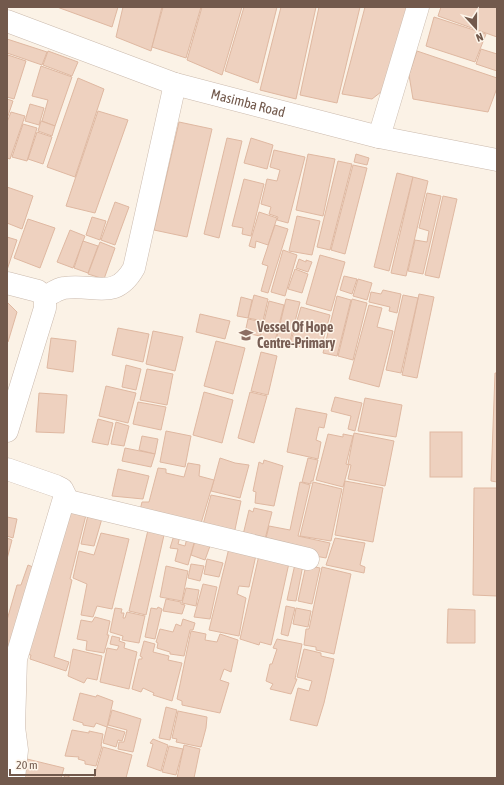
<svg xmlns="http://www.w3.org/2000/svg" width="504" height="785" font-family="'Asap Condensed',sans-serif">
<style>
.building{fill:#eed1bf;stroke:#dfb8a1}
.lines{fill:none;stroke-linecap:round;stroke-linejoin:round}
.minor-casing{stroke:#cbbaad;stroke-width:23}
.minor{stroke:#fff;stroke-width:22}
.labels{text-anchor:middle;stroke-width:3;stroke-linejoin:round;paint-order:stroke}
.street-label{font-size:14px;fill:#72594c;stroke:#fef6eb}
.education-label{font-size:14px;font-weight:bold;fill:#785e54;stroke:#fef6eb;text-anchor:start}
</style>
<rect width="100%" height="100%" fill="#fbf2e6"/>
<g class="building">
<polygon points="57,7 118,7 112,27"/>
<polygon points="123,7 162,7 151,51 116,37"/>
<polygon points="163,7 201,7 186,58 152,47"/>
<polygon points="202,7 242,7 222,75 187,60"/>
<polygon points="244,7 277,7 258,83 225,71"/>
<polygon points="281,7 316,7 296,99 260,90"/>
<polygon points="319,7 360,7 337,103 300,95"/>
<polygon points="365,7 408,7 386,88 372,99 342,94"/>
<polygon points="441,7 497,7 497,37 438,16"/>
<polygon points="434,17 486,34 475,62 426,46"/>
<polygon points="7,39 47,52 42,65 7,53"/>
<polygon points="481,49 497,54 497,71 476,64"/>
<polygon points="48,51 78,62 72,76 43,65"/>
<polygon points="417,51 497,78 497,88 488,112 413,99 409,75"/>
<polygon points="8,55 26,61 14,99 7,97 7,59"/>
<polygon points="41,66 72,77 55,126 42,121 48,100 32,96"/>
<polygon points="78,78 104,89 75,177 47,167"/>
<polygon points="7,99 13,101 7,119"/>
<polygon points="30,104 44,108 39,125 25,121"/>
<polygon points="98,111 128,120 95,213 66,206"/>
<polygon points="11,112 25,116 10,159 7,158 7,122"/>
<polygon points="41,121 55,126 52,136 38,131"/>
<polygon points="179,122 212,129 187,237 154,230"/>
<polygon points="23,124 37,128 27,161 12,157"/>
<polygon points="37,132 52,137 43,164 28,159"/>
<polygon points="227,138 242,141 219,238 204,234"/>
<polygon points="251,138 273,145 267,169 244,163"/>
<polygon points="274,150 305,157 288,223 277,220 278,217 269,214 271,207 261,204 267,179 277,181 280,170 270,167"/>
<polygon points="308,154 335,159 323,216 296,210"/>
<polygon points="356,154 369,158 367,165 354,162"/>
<polygon points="338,161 352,164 330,250 317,247"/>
<polygon points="353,165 367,168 345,254 331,250"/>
<polygon points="397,173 413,177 389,271 374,267"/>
<polygon points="413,177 428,181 406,276 391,273"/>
<polygon points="244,179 264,184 251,236 242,234 243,228 232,226"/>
<polygon points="7,187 33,196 22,229 7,223"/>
<polygon points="427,193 441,196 423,274 408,271 415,240 427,242 429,231 419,228"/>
<polygon points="443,196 457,199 439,278 425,275"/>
<polygon points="115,202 129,207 115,245 101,240"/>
<polygon points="259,212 277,218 268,245 256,241 255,248 249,246"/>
<polygon points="297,216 320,221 312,255 289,251"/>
<polygon points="92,217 106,221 100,240 86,235"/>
<polygon points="28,219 55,228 40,268 14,258"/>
<polygon points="275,225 288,229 268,293 261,291 268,266 262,264"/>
<polygon points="70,230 85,236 73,268 57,262"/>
<polygon points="7,237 17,240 7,270"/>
<polygon points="83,241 98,246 88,273 74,268"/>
<polygon points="100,242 115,248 104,279 88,274"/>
<polygon points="283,250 297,255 285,296 271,292"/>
<polygon points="320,255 345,262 331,311 306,304"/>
<polygon points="299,259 306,262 306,260 312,262 308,272 296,268"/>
<polygon points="295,269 308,274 302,293 288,289"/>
<polygon points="344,276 357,279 352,294 340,290"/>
<polygon points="358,279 372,283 367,300 353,296"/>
<polygon points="383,290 401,294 397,313 389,311 390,307 369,302 371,292 381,294"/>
<polygon points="419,294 434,297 417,378 402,375"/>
<polygon points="254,295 268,299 263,321 248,318"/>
<polygon points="403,295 418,298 401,373 386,370"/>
<polygon points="337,296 351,300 337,356 323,353"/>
<polygon points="241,297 252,300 248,318 237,316"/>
<polygon points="286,299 300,302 289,345 276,341"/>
<polygon points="352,299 367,303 353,360 338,356"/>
<polygon points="269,301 284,305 275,341 260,338"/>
<polygon points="7,302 17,312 8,342 7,342"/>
<polygon points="369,305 382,308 377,327 393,331 379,387 349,379"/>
<polygon points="301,307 330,315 321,348 303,343 301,347 290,344"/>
<polygon points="200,314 230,321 225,339 196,332"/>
<polygon points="248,319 263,322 260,336 245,333"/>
<polygon points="118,328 149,334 143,362 112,355"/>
<polygon points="153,331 183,337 175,371 146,364"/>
<polygon points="51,338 76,341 73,372 47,368"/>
<polygon points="216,341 245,348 233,394 204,386"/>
<polygon points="261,352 277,356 268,395 251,391"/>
<polygon points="126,365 141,369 136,390 122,387"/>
<polygon points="147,369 173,374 167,405 140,400"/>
<polygon points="495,373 497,373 497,482 491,481"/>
<polygon points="106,386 136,393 128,423 99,416"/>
<polygon points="204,392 233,400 222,443 193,435"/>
<polygon points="250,392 267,396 254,443 238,438"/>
<polygon points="39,393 67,395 64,433 36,432"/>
<polygon points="335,397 362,403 355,431 348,429 351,416 331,411"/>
<polygon points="365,398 402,405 396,437 358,431"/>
<polygon points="138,402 166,407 161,430 133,424"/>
<polygon points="296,408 327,414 324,428 319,427 316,440 321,442 318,459 287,452"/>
<polygon points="98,419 113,423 108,445 92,442"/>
<polygon points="116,422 129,426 124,446 111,444"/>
<polygon points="166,431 191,436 185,467 160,462"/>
<rect x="430" y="432" width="32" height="45"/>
<polygon points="354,433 394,441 385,486 348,479 351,465 348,464"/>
<polygon points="328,434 343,437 343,434 353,436 346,464 349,465 343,487 316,480"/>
<polygon points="142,436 158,439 155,454 139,450"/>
<polygon points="125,448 155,454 151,467 122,461"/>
<polygon points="220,458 235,463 249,465 240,498 211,491"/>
<polygon points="308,458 318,460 313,481 311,481 311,484 302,482"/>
<polygon points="264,460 283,466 274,506 255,503 256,492 253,491 259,462 263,464"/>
<polygon points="188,463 200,465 199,476 214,480 199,530 140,510 142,502 149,502 158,468 166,469 166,473 184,477"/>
<polygon points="118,469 149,476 143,499 112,496"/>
<polygon points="345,481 383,488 373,542 335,535"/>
<polygon points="300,482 310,485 298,536 330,543 326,558 293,552 265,542 269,526 290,530"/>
<polygon points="313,482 342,489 331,541 300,536"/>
<polygon points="474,488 497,488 497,596 473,595"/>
<polygon points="211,495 241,501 233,539 201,532"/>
<polygon points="66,507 87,511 70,579 72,580 54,657 69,662 66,671 30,659 31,655 19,653"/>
<polygon points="254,508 272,512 264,543 242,539 249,510 253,512"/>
<polygon points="89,511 103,515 94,546 81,544"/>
<polygon points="7,517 17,519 13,538 7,536"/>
<polygon points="148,530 164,535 146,615 129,611"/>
<polygon points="175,532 181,533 178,544 185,546 188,534 196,536 188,565 175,561 178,549 170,548"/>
<polygon points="101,533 129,539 112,609 97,606 93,617 81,615 87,584 73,578 79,551 94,555"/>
<polygon points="7,538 12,540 7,559"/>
<polygon points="335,538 365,543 360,565 365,567 364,573 326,565"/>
<polygon points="195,541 210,546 205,560 191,555"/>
<polygon points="229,548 256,555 249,587 239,586 237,594 246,598 239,636 209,630"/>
<polygon points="259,555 289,563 271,645 260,642 259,645 240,639"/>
<polygon points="207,559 223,563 219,577 204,574"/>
<polygon points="191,564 204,566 200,581 188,578"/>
<polygon points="295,564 303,565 296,601 287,600"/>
<polygon points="28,565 38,569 15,648 7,646 7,620 17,585 21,585"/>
<polygon points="306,565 320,568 312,604 298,601"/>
<polygon points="166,566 188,571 182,601 160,597"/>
<polygon points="322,567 351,574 334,654 316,650 316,647 304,645 306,629 309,629"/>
<polygon points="203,584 217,587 210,619 194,617"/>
<polygon points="186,588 199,590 196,606 182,603"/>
<polygon points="166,599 181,602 181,604 185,605 182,614 163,611"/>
<polygon points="286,606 295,608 288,636 281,634"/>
<polygon points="158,607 162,609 155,639 145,637 151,608 157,609"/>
<polygon points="115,608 122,609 121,613 124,613 123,618 125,618 127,612 145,616 139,643 122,640 123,636 110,632"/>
<polygon points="296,608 311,611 308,627 293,624"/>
<polygon points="448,609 475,610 475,643 447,643"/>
<polygon points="95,617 110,621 107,635 109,635 104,653 86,650 87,641 77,639 81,620 92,622"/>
<polygon points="183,619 195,623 193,630 190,630 184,656 170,654 170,652 157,648 158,643 156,642 160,629 173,632 176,624 181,626"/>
<polygon points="191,631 206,634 205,640 217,642 220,634 238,640 231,672 224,669 220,680 229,683 220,713 182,705 182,701 177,699"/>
<polygon points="112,636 120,638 119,641 125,643 124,648 137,652 129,689 100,682 107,648 117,650 119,646 110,644"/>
<polygon points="277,639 302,644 295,679 297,679 291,694 270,689 273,684 266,681 270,664 272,664 277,649 273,648"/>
<polygon points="144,641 155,644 153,652 169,656 168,660 182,663 172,701 153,695 154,693 143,688 141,692 132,689 139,659 142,659 142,657 140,656"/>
<polygon points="73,649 102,656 97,680 87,678 84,683 68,676"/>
<polygon points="304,649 321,653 321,656 334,659 324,703 317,726 290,720 298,688 309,691 312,681 297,677"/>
<polygon points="80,693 96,697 97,695 113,701 107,727 96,723 94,727 83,725 83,723 73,720"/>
<polygon points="166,707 177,710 170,740 159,738"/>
<polygon points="112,710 141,719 133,752 118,749 119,742 124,742 127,730 108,725"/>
<polygon points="178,711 207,717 206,728 201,747 176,742 177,739 172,738"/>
<polygon points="107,727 125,732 122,741 118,740 116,747 103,743"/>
<polygon points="72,730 89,733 89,731 103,734 101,746 102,746 96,766 85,764 85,761 78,759 79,757 65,756"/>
<polygon points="153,739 168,745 161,771 147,766 153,744 150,743"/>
<polygon points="184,745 200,749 194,778 177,778"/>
<polygon points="169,746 183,749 176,775 162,772"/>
<polygon points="103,747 132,755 126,778 94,778"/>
<polygon points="27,759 64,768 61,778 23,778"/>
<polygon points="65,774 71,778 64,778"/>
</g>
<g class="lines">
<defs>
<g id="minor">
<path id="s1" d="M 7,21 L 175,84 L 379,137 L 497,160"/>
<polyline points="379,137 418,7"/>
<polyline points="7,283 38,291 45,297 45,308 7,431"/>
<path d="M 45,297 C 51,294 57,289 64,288 C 94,283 115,302 134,268 L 175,84"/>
<polyline points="7,469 56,486 62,489 65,495 16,659 14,727 17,750 14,778"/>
<polyline points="64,500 308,559"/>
</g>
</defs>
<use href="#minor" class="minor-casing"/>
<use href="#minor" class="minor"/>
</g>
<defs>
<symbol id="school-bare" viewBox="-9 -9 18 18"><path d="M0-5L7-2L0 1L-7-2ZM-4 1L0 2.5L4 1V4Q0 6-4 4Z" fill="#8d6e63" stroke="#fef6eb" stroke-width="2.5" paint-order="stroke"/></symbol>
</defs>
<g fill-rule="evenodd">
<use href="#school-bare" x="236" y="325" width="20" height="20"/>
</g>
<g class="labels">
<g class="street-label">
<text dy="5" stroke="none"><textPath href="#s1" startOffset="255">Masimba Road</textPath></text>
</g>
<g class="education-label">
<text x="257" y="332">Vessel Of Hope<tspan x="257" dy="16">Centre-Primary</tspan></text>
</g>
</g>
<rect width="504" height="785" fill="none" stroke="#72594c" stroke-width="16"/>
<g transform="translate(476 28) rotate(159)" stroke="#fef6eb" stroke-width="3" paint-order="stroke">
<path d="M0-3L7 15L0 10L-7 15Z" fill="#72594c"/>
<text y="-6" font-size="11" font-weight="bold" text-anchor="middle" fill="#72594c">N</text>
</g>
<path d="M10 769v6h85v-6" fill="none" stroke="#72594c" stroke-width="2"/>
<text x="16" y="769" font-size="12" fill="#72594c" stroke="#fef6eb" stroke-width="3" paint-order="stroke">20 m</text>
</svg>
